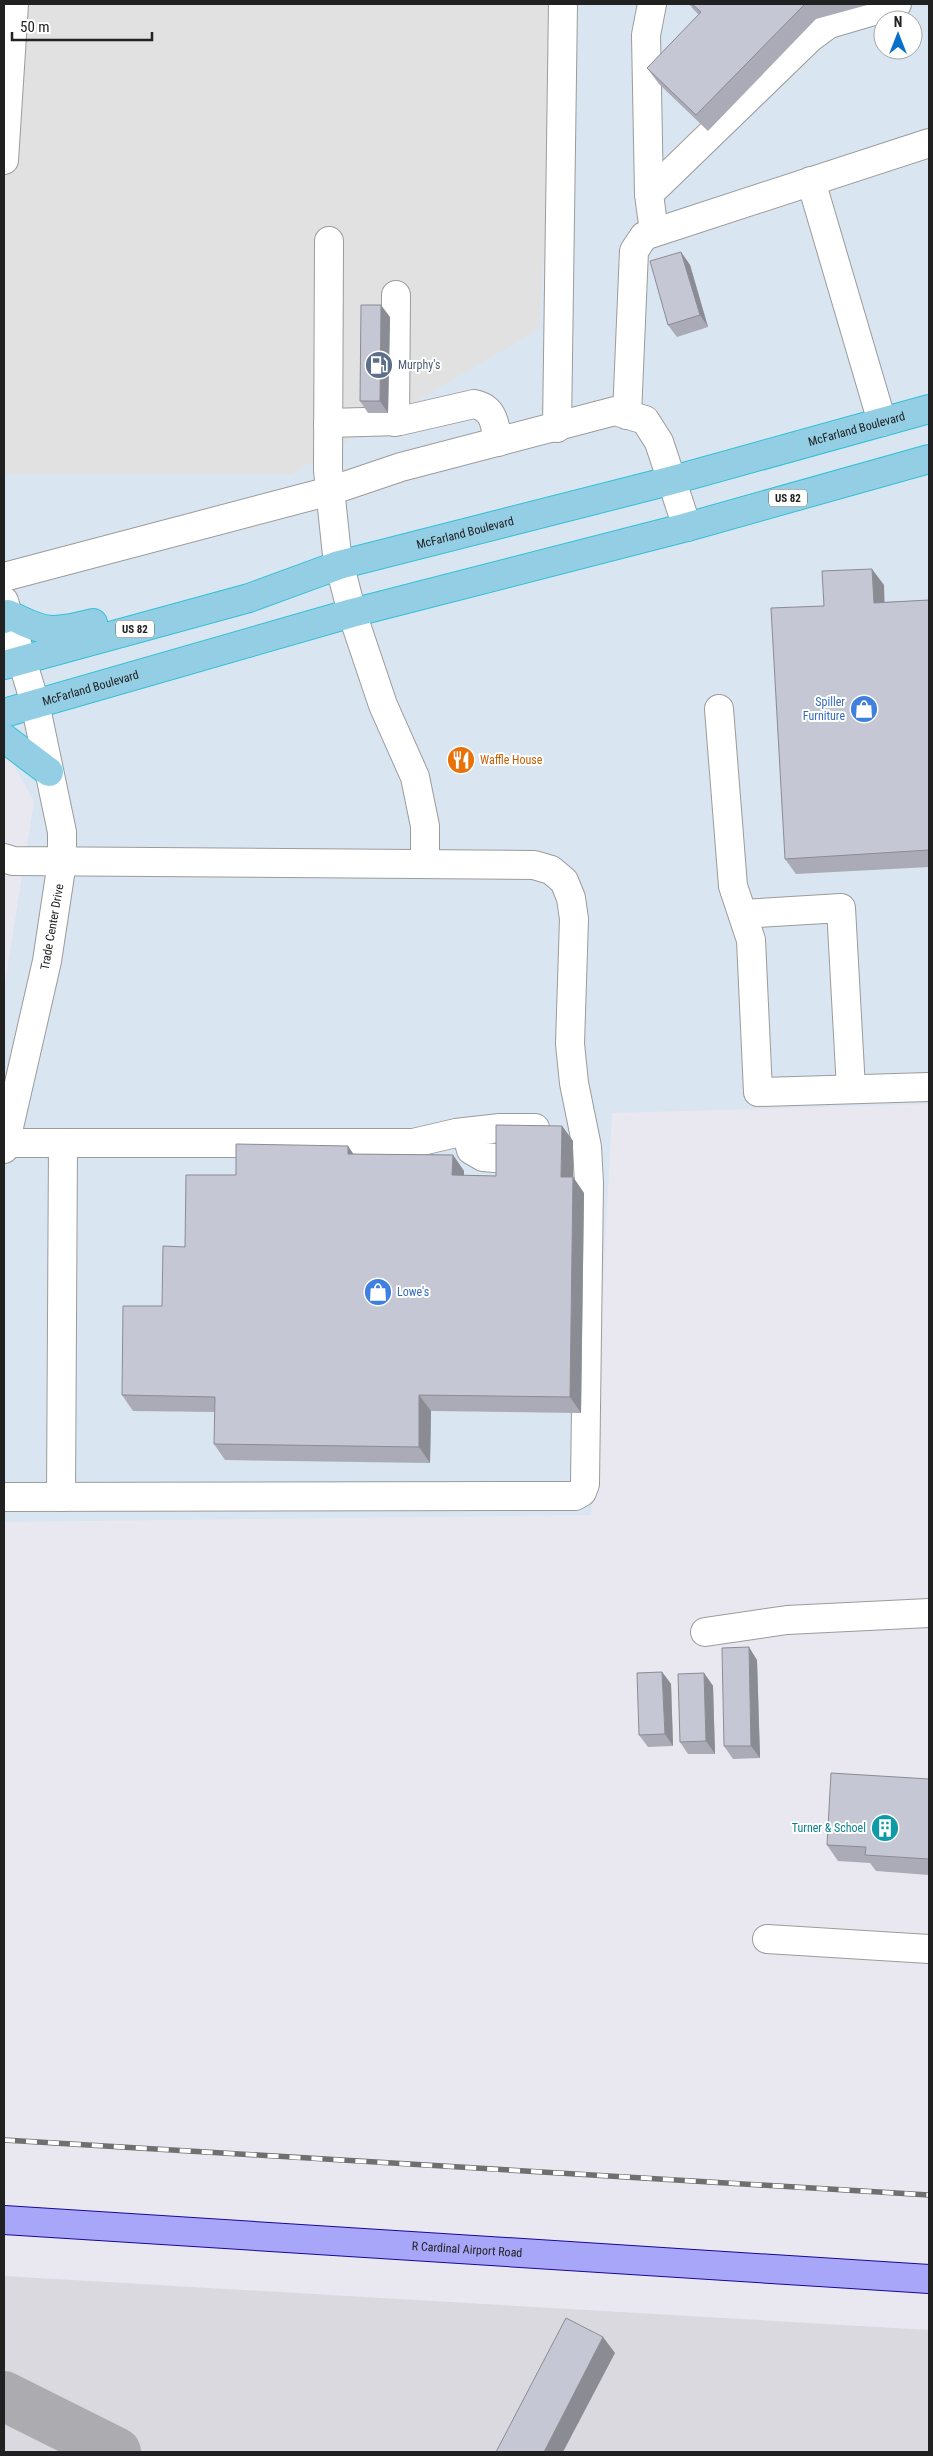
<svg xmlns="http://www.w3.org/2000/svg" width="933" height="2456" font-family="'Roboto Condensed',sans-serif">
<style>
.commercial{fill:#d9e5f1;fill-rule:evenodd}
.airport{fill:#dad9e0}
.parking{fill:#e1e1e1}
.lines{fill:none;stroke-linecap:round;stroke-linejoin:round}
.taxiway{stroke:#acacb0;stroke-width:50}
.minor-casing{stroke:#9b9b9b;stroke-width:30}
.major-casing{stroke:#190698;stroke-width:30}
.highway-casing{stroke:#30c1d5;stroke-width:30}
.minor{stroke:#fff;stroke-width:28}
.major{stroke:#a8a6f8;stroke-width:28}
.highway{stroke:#94cee4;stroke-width:28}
.rail-casing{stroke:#6f6f6f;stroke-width:5.5}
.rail{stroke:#fff;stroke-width:4;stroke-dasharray:11;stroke-linecap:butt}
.wall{fill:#aaabb6}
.shaded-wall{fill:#8b8b94}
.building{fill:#c6c7d4;stroke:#8b8b94}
.labels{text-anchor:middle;stroke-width:4;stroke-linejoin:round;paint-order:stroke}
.shield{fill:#fff;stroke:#646464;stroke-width:1}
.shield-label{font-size:11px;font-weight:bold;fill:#212121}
.service-label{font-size:12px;fill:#4e5e75;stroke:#fff;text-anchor:start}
.street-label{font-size:12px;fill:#212121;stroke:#fff}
.shop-label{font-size:12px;fill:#366cbe;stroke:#fff;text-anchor:end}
.food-label{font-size:12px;fill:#c56008;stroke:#fff;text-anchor:start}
.culture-label{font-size:12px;fill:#0d838f;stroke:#fff;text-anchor:end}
</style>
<rect width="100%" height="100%" fill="#e9e8f1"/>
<path class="commercial" d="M 4,4 L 929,4 L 929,1104 L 612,1113 L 591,1515 L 4,1522 L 4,989 L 34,802 L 4,747 ZM 883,20 L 913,20 L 913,50 L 883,50 Z"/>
<polygon class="airport" points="4,2276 929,2330 929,2452 4,2452"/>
<polygon class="parking" points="14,4 560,4 539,329 291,474 4,474 4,104"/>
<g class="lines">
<polyline class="taxiway" points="4,2396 116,2452"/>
<defs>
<g id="minor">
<polyline points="4,160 14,4"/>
<polyline points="811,181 882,422"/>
<polyline points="649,194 646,35 652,4"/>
<polyline points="654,232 649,194 810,38 829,24 897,4"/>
<polyline points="329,241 328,470 337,555 352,613 383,705 415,777 425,826 425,864"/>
<polyline points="627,415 634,251 644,236 929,143"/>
<polyline points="395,422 396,295"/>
<path d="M 328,423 L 400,421 L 474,404 C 494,408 495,424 498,442"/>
<polyline points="557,428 563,4"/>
<polyline points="4,577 330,491 401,467 615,411 645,420 659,442 687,527"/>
<polyline points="4,601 35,703 62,832 62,862 47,961 4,1149"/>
<polyline points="719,709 733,886 751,940 758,1092 929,1087"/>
<polyline points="4,858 13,861 534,865 551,870 564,881 571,898 574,919 570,1044 574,1083 587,1147 589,1183 585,1484 582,1492 575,1496 4,1497"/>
<polyline points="743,914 841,908 851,1089"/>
<polyline points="466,1132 471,1150 483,1157 507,1159"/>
<polyline points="5,1143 413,1143 456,1133 500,1128 535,1128"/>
<polyline points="61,1497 63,1143"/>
<polyline points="705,1632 787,1620 929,1613"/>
<polyline points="767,1939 929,1949"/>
</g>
<g id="major">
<path id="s1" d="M 4,2220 L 929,2279"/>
</g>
<g id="highway">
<path d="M 4,619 L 8,614 C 47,634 51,633 93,623"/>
<path id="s2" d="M 4,665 L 249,598 L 339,565 L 673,480 L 929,409"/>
<path id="s3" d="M 4,713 L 352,613 L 687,527 L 929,459"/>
<polyline points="4,738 49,772"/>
</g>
</defs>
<use href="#minor" class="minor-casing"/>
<use href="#major" class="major-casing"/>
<use href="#highway" class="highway-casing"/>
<use href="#minor" class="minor"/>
<use href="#major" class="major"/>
<use href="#highway" class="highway"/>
<defs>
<polyline id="rail" points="4,2140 929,2195"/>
</defs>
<use href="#rail" class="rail-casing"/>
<use href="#rail" class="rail"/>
</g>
<g class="wall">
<polygon points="689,4 871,4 816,19 708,131 659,84 647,68 699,15 694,10"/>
<polygon points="681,252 690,265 708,327 677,337 668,325"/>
<polygon points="390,317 388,413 368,413 360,401"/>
<polygon points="884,585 884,602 929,600 929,867 796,874 785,859 824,606"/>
<polygon points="562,1126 573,1141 573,1177 584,1193 581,1413 431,1411 430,1463 225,1460 214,1444 215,1412 133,1411 122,1395 162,1306 185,1247 236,1175 354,1154 453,1155 464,1171 464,1175 496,1176"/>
<polygon points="757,1660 760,1758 733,1759 724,1746"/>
<polygon points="662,1672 671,1684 673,1746 648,1747 639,1735"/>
<polygon points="704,1673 713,1686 715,1754 688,1754 680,1742"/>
<polygon points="929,1779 929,1875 876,1871 870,1863 838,1861 827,1845"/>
</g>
<g class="shaded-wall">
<polygon points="681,252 690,265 708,327 700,315"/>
<polygon points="381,305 390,317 388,413 380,401"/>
<polygon points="872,569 884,585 885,619 874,603"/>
<polygon points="562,1126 573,1141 573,1193 561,1177"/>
<polygon points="348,1146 359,1162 348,1154"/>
<polygon points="453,1155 464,1171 463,1191 452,1175"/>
<polygon points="573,1177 584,1193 581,1413 570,1397"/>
<polygon points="419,1395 431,1411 430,1463 419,1447"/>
<polygon points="749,1647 757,1660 760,1758 751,1746"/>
<polygon points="662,1672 671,1684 673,1746 665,1734"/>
<polygon points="704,1673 713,1686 715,1754 706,1741"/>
<polygon points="603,2337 615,2353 563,2452 544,2452"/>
</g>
<g class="building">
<polygon points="692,4 805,4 696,115 647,68 701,12"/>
<polygon points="681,252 700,315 668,325 650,261"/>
<polygon points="361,305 381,305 380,401 360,401"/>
<polygon points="872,569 874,603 929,600 929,850 785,859 771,608 824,606 822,571"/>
<polygon points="496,1125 562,1126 561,1177 573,1177 570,1397 419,1395 419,1447 214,1444 215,1397 122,1395 123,1306 162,1306 163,1246 185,1247 186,1175 236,1175 236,1144 348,1146 348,1154 453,1155 452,1175 496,1176"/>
<polygon points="749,1647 751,1746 724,1746 722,1648"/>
<polygon points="662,1672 665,1734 639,1735 637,1673"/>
<polygon points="704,1673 706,1741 680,1742 678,1674"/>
<polygon points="831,1773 929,1779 929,1859 865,1855 866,1847 827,1845"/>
<polygon points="566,2318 603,2337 544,2452 496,2452"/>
</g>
<defs>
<symbol id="fuel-disc" viewBox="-11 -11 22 22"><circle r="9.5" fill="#5c6f8a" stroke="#fff"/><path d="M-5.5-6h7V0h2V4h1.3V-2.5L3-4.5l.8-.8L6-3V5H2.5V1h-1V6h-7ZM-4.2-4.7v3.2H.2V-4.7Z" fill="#fff"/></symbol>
<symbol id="shop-disc" viewBox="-11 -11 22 22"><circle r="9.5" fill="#3f7fe0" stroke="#fff"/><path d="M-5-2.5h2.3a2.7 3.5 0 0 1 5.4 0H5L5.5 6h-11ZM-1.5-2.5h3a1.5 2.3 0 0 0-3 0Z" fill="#fff"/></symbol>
<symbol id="restaurant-disc" viewBox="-11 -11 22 22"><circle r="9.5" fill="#e8710a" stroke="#fff"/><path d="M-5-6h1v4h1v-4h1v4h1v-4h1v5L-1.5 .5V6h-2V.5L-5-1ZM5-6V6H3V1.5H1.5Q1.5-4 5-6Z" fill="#fff"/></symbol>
<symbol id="building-disc" viewBox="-11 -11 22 22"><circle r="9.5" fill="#0f9aa8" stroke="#fff"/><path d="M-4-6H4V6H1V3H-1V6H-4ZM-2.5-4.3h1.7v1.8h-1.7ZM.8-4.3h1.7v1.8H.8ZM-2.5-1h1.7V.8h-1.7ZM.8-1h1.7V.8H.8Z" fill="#fff"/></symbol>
</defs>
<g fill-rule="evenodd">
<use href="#fuel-disc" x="363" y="349" width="32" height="32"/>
<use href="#shop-disc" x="848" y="693" width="32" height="32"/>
<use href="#restaurant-disc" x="445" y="744" width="32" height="32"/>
<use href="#shop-disc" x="362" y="1276" width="32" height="32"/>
<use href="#building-disc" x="869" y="1812" width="32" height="32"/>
</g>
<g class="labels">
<g class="shield">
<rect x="769" y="489.5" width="38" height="17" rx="4"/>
<rect x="116" y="620.5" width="38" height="17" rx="4"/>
</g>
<g class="shield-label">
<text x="788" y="502">US 82</text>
<text x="135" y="633">US 82</text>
</g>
<g class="service-label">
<text x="398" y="369">Murphy's</text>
</g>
<g class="street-label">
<text dy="4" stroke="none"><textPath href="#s2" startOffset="885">McFarland Boulevard</textPath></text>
<text dy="4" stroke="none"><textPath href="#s2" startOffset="480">McFarland Boulevard</textPath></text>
<text dy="4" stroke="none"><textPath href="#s3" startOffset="90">McFarland Boulevard</textPath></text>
<text transform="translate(52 927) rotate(-80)" y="4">Trade Center Drive</text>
<text dy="4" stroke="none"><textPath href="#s1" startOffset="464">R Cardinal Airport Road</textPath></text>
</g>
<g class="shop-label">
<text x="845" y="706">Spiller<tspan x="845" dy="14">Furniture</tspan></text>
<text x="397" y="1296" text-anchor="start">Lowe's</text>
</g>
<g class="food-label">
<text x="480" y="764">Waffle House</text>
</g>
<g class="culture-label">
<text x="866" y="1832">Turner &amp; Schoel</text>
</g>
</g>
<rect width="933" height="2456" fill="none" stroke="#212121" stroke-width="10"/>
<g transform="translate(898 35)"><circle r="24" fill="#ffffff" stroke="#a6a6a6"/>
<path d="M0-4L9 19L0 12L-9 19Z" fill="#0870ca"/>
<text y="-8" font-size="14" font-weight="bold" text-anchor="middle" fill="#212121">N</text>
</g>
<path d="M12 32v8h140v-8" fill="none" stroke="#212121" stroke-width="2.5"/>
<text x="20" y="32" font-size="15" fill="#212121" stroke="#ffffff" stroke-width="4" paint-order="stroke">50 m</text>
</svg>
